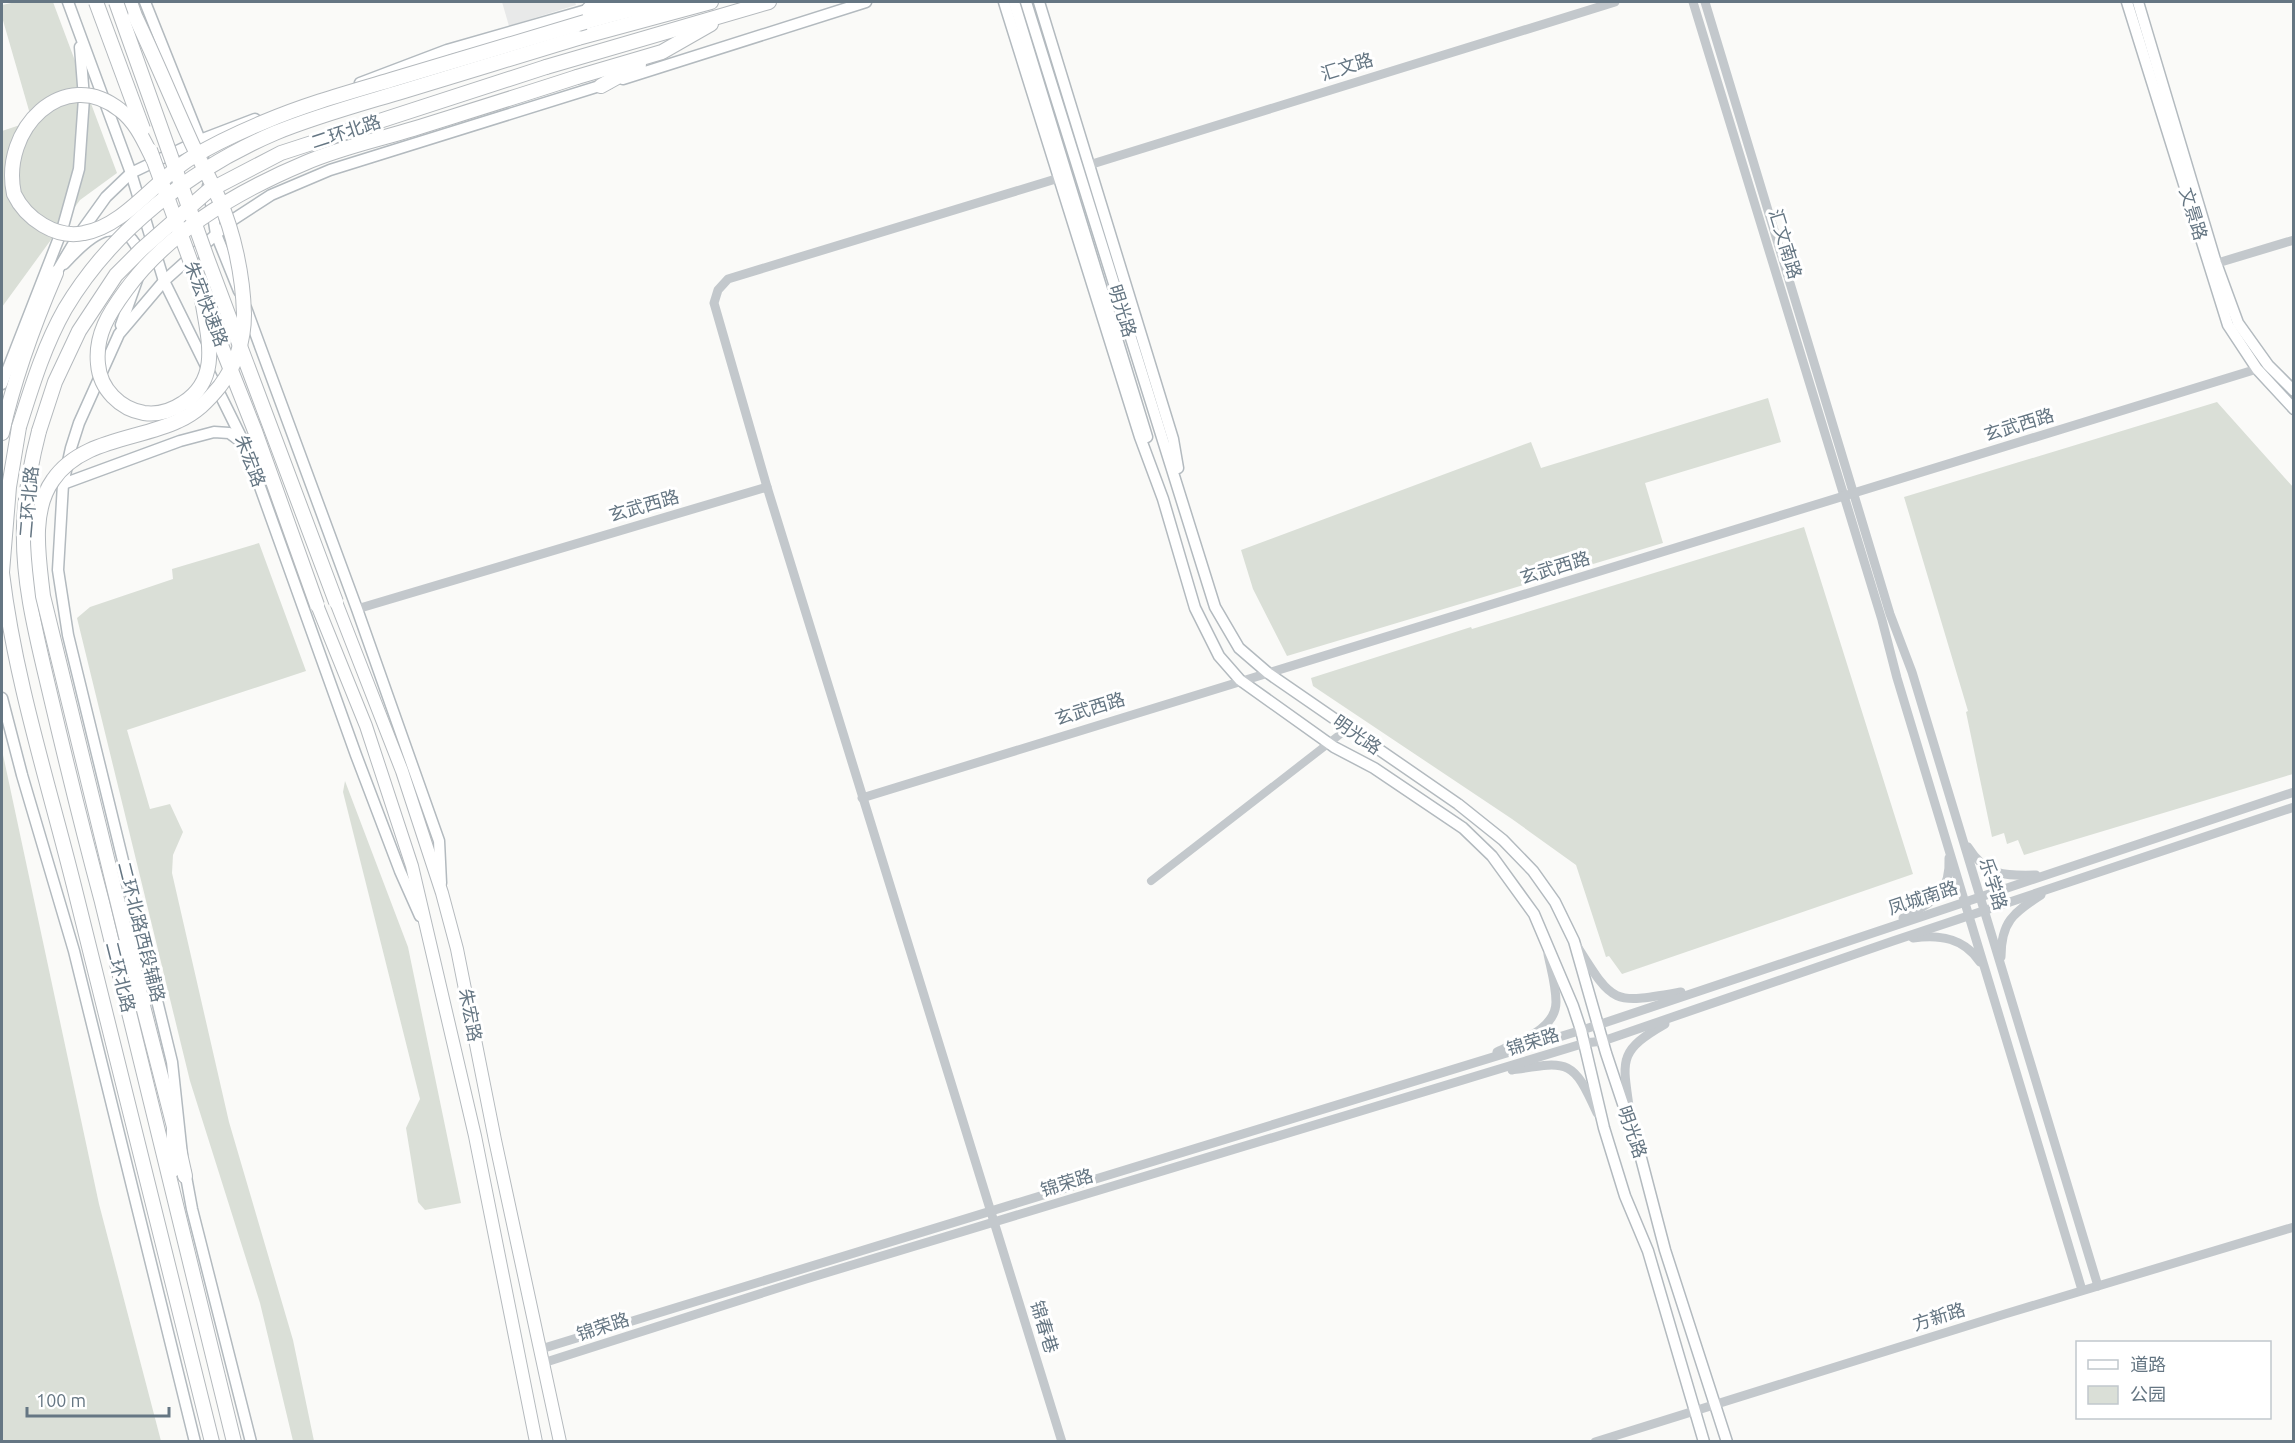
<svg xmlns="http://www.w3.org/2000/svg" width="2295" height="1443" font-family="Ubuntu,'Noto Sans SC',sans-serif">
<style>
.built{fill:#e8e9e9}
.green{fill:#dadfd7}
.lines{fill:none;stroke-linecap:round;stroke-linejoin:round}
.secondary-casing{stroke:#b3babf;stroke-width:13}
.primary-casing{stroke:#b5babe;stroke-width:14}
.trunk-casing{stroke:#b4b9bd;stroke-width:16}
.minor{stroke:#c3c8cc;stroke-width:8}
.tertiary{stroke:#c3c8cc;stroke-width:9}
.secondary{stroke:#fff;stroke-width:10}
.primary{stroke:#fff;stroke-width:12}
.trunk{stroke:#fff;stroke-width:14}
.trunk-bridge-casing{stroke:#b4b9bd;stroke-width:16;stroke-linecap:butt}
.trunk-bridge{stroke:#fff;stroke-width:14}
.labels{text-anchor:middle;stroke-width:6;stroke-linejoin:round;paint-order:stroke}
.street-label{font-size:18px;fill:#657683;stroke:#fff}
</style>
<rect width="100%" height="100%" fill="#fafaf8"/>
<polygon class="built" points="502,2 575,2 576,5 509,26"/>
<g class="green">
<polygon points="16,2 53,2 117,173 80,200 2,307 2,131 32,121 2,17 2,5"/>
<polygon points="1768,398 1781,442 1645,483 1663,543 1287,656 1253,589 1241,550 1531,442 1541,468"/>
<polygon points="2217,402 2293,487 2293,774 2024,855 2018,840 2007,844 2004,833 1992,837 1966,712 1968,711 1904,497"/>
<polygon points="1804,527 1913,874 1622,974 1609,956 1606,957 1576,865 1512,819 1313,686 1311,678 1471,627 1472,629"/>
<polygon points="259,543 306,671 127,730 150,809 170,804 183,832 173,855 172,873 229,1122 293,1340 314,1441 293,1441 260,1303 190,1081 77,618 90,607 173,579 172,569"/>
<polygon points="2,750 99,1204 161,1441 2,1441"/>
<polygon points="345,781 408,947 461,1203 425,1210 418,1202 406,1128 420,1099 343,792"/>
</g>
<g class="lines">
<defs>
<g id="secondary">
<polyline points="68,2 131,173 164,281 245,445 356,755 400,871 420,916"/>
<polyline points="145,2 200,140 203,158"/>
<polyline points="1004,2 1140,437 1163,499 1195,608 1219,656 1240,680 1334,747 1374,768 1463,828 1492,856 1534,914 1573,1006 1581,1030 1604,1128 1625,1196 1648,1251 1704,1442"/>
<polyline points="1014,2 1147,437"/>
<polyline points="1026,2 1215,607 1239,648 1268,673 1458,804 1503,840 1533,871 1555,902 1574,941 1606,1053 1641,1158 1665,1250 1727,1442"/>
<polyline points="1039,2 1173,439 1178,468"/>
<polyline points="2127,2 2228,325 2257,369 2294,409"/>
<polyline points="2138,2 2216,263 2238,323 2268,365 2294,391"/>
<polyline points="623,79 866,2"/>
<polyline points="360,83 447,50 597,7"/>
<polyline points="208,186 216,234 239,291"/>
<path d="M 64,264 C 74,253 91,235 106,231 C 129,226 140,247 142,266 L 121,325"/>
<polyline points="56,273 78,236 106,197 131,173 200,140 255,119"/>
<polyline points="246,308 357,609 439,841 441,883"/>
<polyline points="2,384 62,230 79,169 84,98 80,47"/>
<polyline points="63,484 180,441 214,432 229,433 243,443"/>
<polyline points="2,698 22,775 74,951 195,1442"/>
<polyline points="182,1155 172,1062 68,635 58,570 63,484 71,448 79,423 119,334 164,281 231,221 271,195 330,170 609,83"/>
<polyline points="185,1171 192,1209 251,1442"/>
</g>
<g id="primary">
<polyline points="336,602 402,771 442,893 457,949 495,1140 560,1442"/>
<polyline points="317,605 366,726 412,866 475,1136 536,1442"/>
</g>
<g id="trunk">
<polyline points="130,2 135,16"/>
<polyline points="589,9 626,3"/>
<path d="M 585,22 C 620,12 653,3 689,2"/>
<polyline points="578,38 711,2"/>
<polyline points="546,67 769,2"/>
<polyline points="577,77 662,52 711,24"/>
<polyline points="601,86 639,65"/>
<path d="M 39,431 C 31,462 25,494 24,526 C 22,584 38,642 51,698 C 67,766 84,835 102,902 L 234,1442"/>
<path d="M 2,433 C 14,379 34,324 56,273"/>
<polyline points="2,572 9,487 19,427"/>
<path d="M 2,573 C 15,680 48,782 74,886 C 120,1071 166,1256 212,1442"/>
<polyline points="143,1006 174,1127 173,1170"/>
<polyline points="179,1149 185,1176"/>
</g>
</defs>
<use href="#secondary" class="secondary-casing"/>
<use href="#primary" class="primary-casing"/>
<use href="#trunk" class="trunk-casing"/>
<polyline class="minor" points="1151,881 1347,729"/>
<g class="tertiary">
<polyline points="1693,2 1882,620 1897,678 2082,1290"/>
<polyline points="1705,2 1890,614 1912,672 2098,1286"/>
<polyline points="1089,165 1615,2"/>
<polyline points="2211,265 2294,240"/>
<polyline points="767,487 714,303 718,290 728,279 1059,178"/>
<polyline points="357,609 767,487 1062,1442"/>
<path d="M 862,798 C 1326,652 1793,515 2257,369"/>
<path d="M 1968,847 C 1986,876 2005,876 2036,875"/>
<path d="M 1903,918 C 1930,902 1951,896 1949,858"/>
<path d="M 1913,938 C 1940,934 1964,938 1980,962"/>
<path d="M 1577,946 C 1614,1005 1612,1004 1681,992"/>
<path d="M 2001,957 C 2001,922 2013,913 2041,895"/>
<path d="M 1497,1052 C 1518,1041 1556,1030 1556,1002 C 1556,986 1551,969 1548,954"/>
<path d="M 1512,1070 C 1569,1061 1573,1059 1597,1113"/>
<path d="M 1630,1113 C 1623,1061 1616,1052 1665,1024"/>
<polyline points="541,1349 1598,1025 2294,792"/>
<polyline points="543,1363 806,1279 1585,1043 1603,1041 1893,941 2294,807"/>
<polyline points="1595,1442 2005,1314 2294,1227"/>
</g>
<use href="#secondary" class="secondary"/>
<use href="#primary" class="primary"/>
<use href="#trunk" class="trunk"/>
<defs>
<g id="trunk-bridge">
<polyline points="96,2 143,129"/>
<polyline points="116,2 207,258 336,602"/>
<path d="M 135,16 C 154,56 171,97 189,137 C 198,158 210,178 219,199 C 234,233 243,276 244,314 C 244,340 236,365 220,386 C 208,401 196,413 178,421 C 138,440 81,439 53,480 C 30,512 39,559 43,596 L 143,1006"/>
<polyline points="150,150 221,345 255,431 317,605"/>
<path d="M 153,159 C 144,141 136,122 120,110 C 64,65 0,129 14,194 C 26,219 56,239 84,233 C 125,226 156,179 191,158 C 214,144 240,132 264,122 C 306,104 350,92 394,79 C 457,60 521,41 585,22"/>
<path d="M 201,292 C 206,332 224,377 183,403 C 171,411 158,415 144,413 C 120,409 100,389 98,364 C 95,335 109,313 126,290 C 169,231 238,191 305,163 C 339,148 377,140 413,129 C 467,112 522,95 577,77"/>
<path d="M 19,427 C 32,386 44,346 65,309 C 112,230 191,169 275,133 C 316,116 361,104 404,91 C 462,73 520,56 578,38"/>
<polyline points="39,431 55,382 79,331 116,275 142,249 208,191 281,153 546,67"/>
</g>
</defs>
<use href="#trunk-bridge" class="trunk-bridge-casing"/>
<use href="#trunk-bridge" class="trunk-bridge"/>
</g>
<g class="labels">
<g class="street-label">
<text transform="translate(1347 67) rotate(-17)" y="6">汇文路</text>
<text transform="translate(346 132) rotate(-18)" y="6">二环北路</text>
<text transform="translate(2193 214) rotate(73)" y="6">文景路</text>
<text transform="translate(1785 244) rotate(73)" y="6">汇文南路</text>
<text transform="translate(206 304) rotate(69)" y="6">朱宏快速路</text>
<text transform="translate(1122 311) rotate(73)" y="6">明光路</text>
<text transform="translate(2019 425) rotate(-17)" y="6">玄武西路</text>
<text transform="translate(250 461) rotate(69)" y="6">朱宏路</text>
<text transform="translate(29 502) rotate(-85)" y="6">二环北路</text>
<text transform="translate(644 506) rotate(-16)" y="6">玄武西路</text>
<text transform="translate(1555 568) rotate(-17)" y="6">玄武西路</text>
<text transform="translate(1090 709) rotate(-17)" y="6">玄武西路</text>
<text transform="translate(1357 735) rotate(35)" y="6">明光路</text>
<text transform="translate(1993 884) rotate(73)" y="6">乐学路</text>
<text transform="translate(1923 898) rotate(-18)" y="6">凤城南路</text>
<text transform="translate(141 932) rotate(76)" y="6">二环北路西段辅路</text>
<text transform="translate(120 977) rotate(76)" y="6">二环北路</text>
<text transform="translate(470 1015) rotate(79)" y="6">朱宏路</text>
<text transform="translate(1533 1042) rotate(-17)" y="6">锦荣路</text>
<text transform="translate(1632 1132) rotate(71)" y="6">明光路</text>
<text transform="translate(1067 1183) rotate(-17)" y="6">锦荣路</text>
<text transform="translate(1939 1317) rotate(-17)" y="6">方新路</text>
<text transform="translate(603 1327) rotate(-18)" y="6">锦荣路</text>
<text transform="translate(1044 1327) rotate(73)" y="6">锦春巷</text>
</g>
</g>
<rect width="2295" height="1443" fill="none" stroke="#657683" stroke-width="6"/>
<rect x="2076" y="1341" width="195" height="78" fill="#ffffff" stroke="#c1c8cd" stroke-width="1.5"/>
<rect x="2088" y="1360" width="30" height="9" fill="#ffffff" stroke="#c1c8cd" stroke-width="1.5"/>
<text x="2130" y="1371" font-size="18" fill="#657683">道路</text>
<rect x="2088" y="1386" width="30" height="18" fill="#dadfd7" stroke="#c1c8cd" stroke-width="1.5"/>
<text x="2130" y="1401" font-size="18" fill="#657683">公园</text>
<path d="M27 1407v9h142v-9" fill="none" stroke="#657683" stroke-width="3"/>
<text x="36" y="1407" font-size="18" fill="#657683" stroke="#ffffff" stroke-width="4.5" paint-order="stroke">100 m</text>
</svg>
